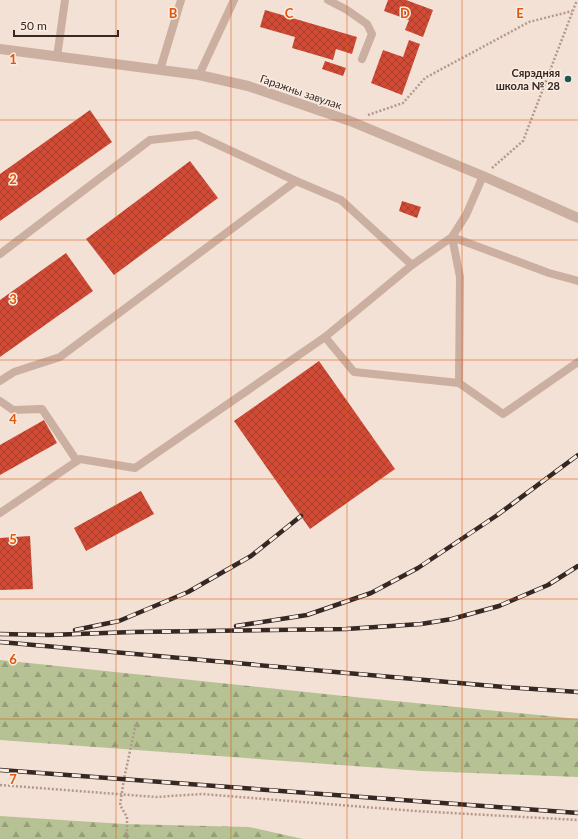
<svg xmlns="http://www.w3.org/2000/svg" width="578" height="839" font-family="Lato,sans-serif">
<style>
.forest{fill:url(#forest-firs)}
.building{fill:url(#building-cross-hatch)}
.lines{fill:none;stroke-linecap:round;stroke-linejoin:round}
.path{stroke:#b6988a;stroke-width:2.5;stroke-dasharray:2 2;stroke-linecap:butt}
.lane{stroke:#cbafa0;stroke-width:8}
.street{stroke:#cbafa0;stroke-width:10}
.rail-casing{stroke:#342724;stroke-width:4.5}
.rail{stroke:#faece1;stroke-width:3;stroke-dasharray:9;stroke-linecap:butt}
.grid{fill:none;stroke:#df560d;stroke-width:1;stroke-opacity:0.55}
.poi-dot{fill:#175855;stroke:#faece1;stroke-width:1.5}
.labels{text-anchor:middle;stroke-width:3;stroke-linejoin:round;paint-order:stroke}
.poi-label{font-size:11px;font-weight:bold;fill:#342724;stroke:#faece1;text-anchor:end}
.street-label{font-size:11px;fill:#342724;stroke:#faece1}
.grid-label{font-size:13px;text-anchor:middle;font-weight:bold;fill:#df560d;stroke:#faece1;stroke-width:3;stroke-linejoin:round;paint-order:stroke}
</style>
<defs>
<pattern id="forest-firs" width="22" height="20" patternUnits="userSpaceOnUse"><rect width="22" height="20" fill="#b7c294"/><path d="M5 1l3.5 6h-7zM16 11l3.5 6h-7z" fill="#969e79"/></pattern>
<pattern id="building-cross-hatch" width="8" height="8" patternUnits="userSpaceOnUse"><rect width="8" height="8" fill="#d04a35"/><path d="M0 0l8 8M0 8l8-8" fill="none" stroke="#aa3e2d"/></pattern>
</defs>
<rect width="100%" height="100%" fill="#f2e1d4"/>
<g class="forest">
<polygon points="0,660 344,696 578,719 578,777 422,771 0,740"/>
<polygon points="0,816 124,824 249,827 303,839 0,839"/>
</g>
<g class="building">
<polygon points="388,0 406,0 433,10 423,37 405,30 409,20 384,11"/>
<polygon points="265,10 357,37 352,54 336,49 333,60 292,48 295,37 260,27"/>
<polygon points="409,40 420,44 402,95 371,83 383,50 403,57"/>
<polygon points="325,61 346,68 343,76 322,69"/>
<polygon points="90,110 112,142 0,221 0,174"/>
<polygon points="190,161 218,198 114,275 86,239"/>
<polygon points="402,201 421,207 417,218 399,211"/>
<polygon points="66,253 93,291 0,357 0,300"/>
<polygon points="319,361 395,469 310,529 234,421"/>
<polygon points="44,420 57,443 0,475 0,445"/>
<polygon points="141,491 154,514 86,551 74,528"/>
<polygon points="30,536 33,589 0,590 0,538"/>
</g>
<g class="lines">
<g class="path">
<polyline points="368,115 403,103 425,78 529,22 572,11"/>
<polyline points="492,168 523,141 577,0"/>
<polyline points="0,785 156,797 202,794 415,811 578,820"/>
<polyline points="127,839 127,817 120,805 124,779 136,723"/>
</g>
<g class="lane">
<polyline points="328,0 347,10 367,24 372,34 362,59"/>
<polyline points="57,57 65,0"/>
<polyline points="160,70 181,0"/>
<polyline points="199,75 234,0"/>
<polyline points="296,181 341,200 412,265"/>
<polyline points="0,254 150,140 197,135 296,181 60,357 14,372 0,381"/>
<polyline points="578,281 549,273 452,237 460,277 459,383 503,414 578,362"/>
<polyline points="325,337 354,372 459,383"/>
<polyline points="0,401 13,410 42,409 77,461"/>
<polyline points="0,513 80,459 135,468 325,337 412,265 452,237 466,215 483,176"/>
</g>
<polyline class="street" points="0,49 199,75 248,86 350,121 483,176 578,218"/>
<defs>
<g id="rail">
<polyline points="236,626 307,615 371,593 418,568 496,516 578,455"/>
<polyline points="75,630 119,621 188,592 251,556 301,516"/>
<polyline points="0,634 49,635 133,632 346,629 421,624 452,619 499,606 548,585 578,566"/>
<polyline points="0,642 504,687 578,692"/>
<polyline points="0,770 578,813"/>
</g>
</defs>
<use href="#rail" class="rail-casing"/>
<use href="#rail" class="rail"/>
</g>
<path class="grid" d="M 116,0 L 116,839M 231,0 L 231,839M 347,0 L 347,839M 462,0 L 462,839M 0,120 L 578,120M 0,240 L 578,240M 0,360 L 578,360M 0,479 L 578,479M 0,599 L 578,599M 0,719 L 578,719"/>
<circle class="poi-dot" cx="568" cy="79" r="4"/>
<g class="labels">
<g class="poi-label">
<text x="560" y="77">Сярэдняя<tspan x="560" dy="13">школа № 28</tspan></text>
</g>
<g class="street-label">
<text transform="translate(301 92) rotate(19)" y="4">Гаражны завулак</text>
</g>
</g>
<g class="grid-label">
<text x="173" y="18">B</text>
<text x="289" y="18">C</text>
<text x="405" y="18">D</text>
<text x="520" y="18">E</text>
<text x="13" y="64">1</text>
<text x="13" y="184">2</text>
<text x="13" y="304">3</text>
<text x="13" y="424">4</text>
<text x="13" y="544">5</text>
<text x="13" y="664">6</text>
<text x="13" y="784">7</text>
</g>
<path d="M14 30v6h104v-6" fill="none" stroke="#342724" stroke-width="2"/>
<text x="20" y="30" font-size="12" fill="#342724" stroke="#faece1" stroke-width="3" paint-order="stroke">50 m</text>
</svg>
